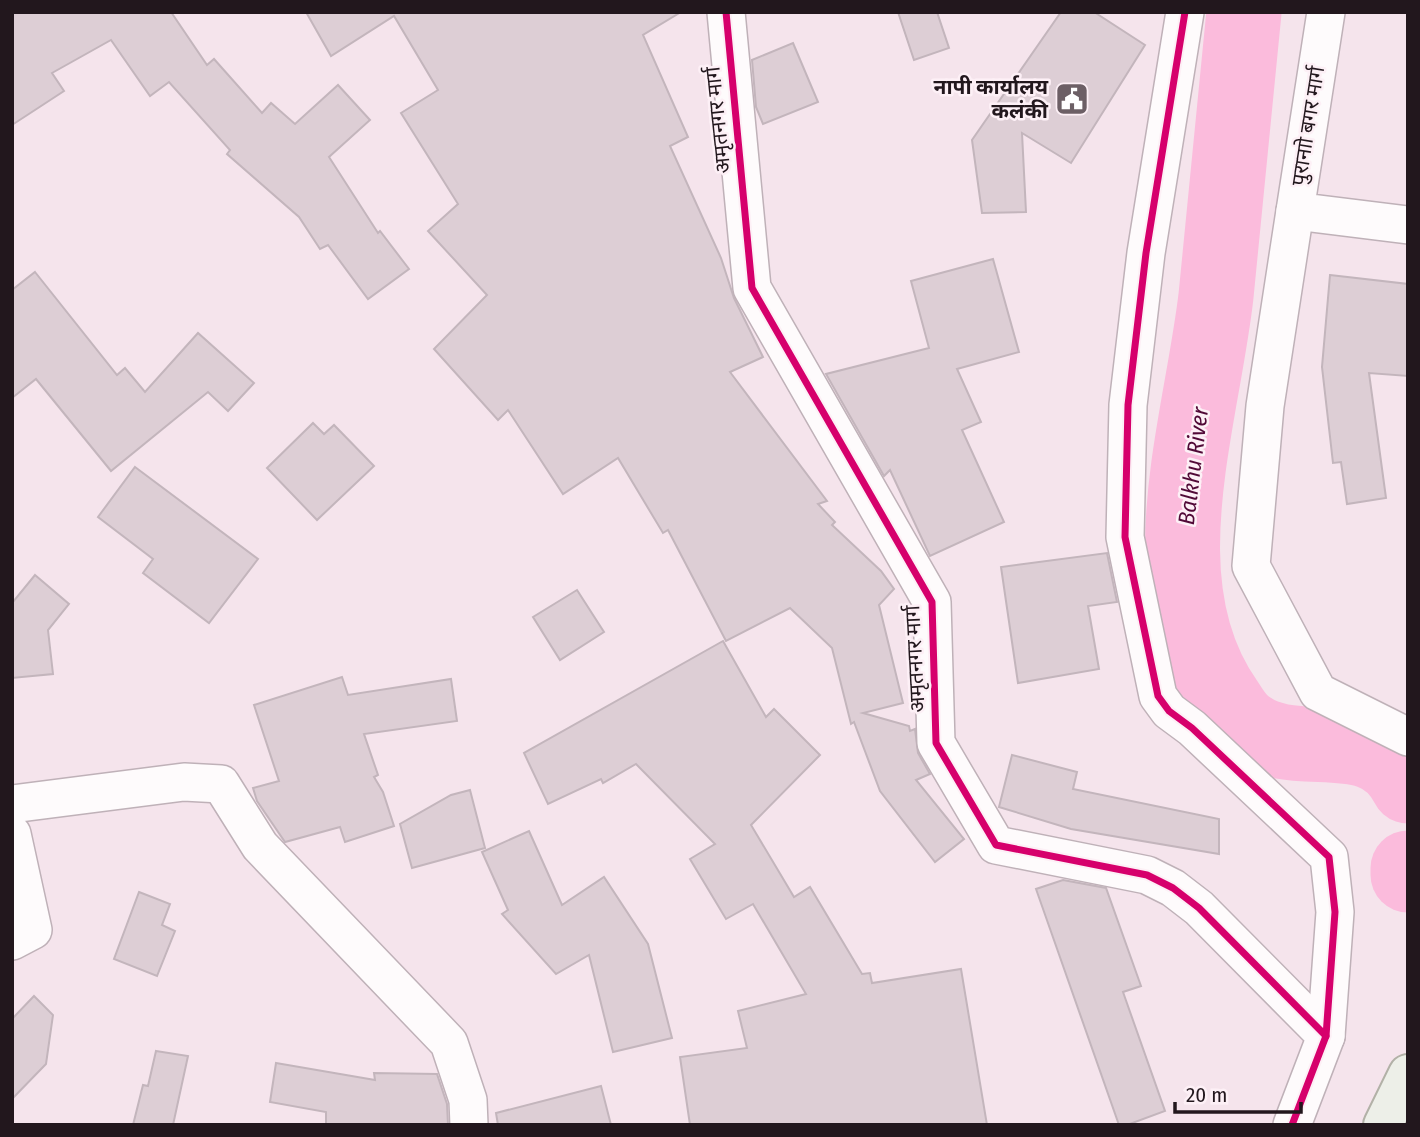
<svg xmlns="http://www.w3.org/2000/svg" width="1420" height="1137" font-family="'Fira Sans Condensed','Noto Sans Devanagari',sans-serif">
<style>
.lines{fill:none;stroke-linecap:round;stroke-linejoin:round}
.river{stroke:#fbbbdc;stroke-width:75}
.building{fill:#ddced5;stroke:#c3b5bc;stroke-width:2}
.minor-casing{stroke:#bfb1b8;stroke-width:40}
.primary-casing{stroke:#b2b1a7;stroke-width:42}
.minor{stroke:#fefbfc;stroke-width:37}
.primary{stroke:#edefe8;stroke-width:38}
.cycleway-casing{stroke:#fdf0f6;stroke-width:11}
.cycleway{stroke:#d6006c;stroke-width:7}
.labels{text-anchor:middle;stroke-width:5;stroke-linejoin:round;paint-order:stroke}
.poi-label{font-size:21px;font-weight:bold;fill:#22171d;stroke:#fdf0f6;text-anchor:end}
.street-label{font-size:21px;fill:#22171d;stroke:#fdf0f6}
.water-label{font-size:23px;font-style:italic;fill:#510937;stroke:#fdf0f6}
</style>
<rect width="100%" height="100%" fill="#f5e4ec"/>
<g class="lines">
<g class="river">
<path d="M 1244,12 C 1235,107 1226,202 1216,296 C 1201,426 1143,586 1227,703 C 1232,711 1240,722 1247,727 C 1296,764 1375,719 1408,786"/>
<polyline points="1408,868 1408,875"/>
</g>
</g>
<g class="building">
<polygon points="12,12 171,12 207,65 214,59 262,113 271,103 295,124 338,85 370,120 329,157 378,233 380,231 409,269 368,299 328,245 320,249 299,217 227,154 230,150 169,82 150,96 111,40 52,73 64,91 12,125"/>
<polygon points="306,12 681,12 643,35 688,137 670,146 721,258 734,298 763,357 730,372 827,501 818,504 835,522 832,525 881,571 894,589 879,605 903,703 863,713 909,726 910,731 915,729 918,753 930,774 916,780 964,839 935,862 880,791 854,722 851,724 832,648 790,608 726,641 668,530 663,533 618,458 563,494 508,410 498,420 434,349 487,295 428,231 458,204 401,113 438,90 394,16 331,56"/>
<polygon points="898,12 937,12 949,48 914,60"/>
<polygon points="1061,12 1094,12 1145,45 1071,163 1022,133 1026,212 982,213 972,140"/>
<polygon points="793,43 818,102 763,124 756,107 752,60"/>
<polygon points="993,259 1019,352 957,369 981,422 962,430 1004,522 930,556 890,470 884,476 826,374 929,348 911,281"/>
<polygon points="35,272 117,375 125,368 145,392 198,333 254,383 228,411 208,392 111,471 36,379 12,398 12,290"/>
<polygon points="1330,275 1408,284 1408,376 1369,373 1386,498 1347,504 1341,462 1333,463 1322,367"/>
<polygon points="313,423 324,434 334,425 374,466 317,520 267,468"/>
<polygon points="135,467 258,559 209,623 143,573 153,559 98,517"/>
<polygon points="1107,553 1117,602 1088,606 1099,669 1018,683 1001,567"/>
<polygon points="35,575 69,604 48,630 53,674 12,678 12,603"/>
<polygon points="577,590 604,632 560,660 533,617"/>
<polygon points="723,641 766,717 774,709 820,755 751,825 794,897 810,887 862,974 870,973 872,983 961,969 987,1125 690,1125 680,1057 747,1048 738,1011 806,994 753,904 726,919 690,859 715,844 636,764 603,783 601,779 548,804 524,753"/>
<polygon points="342,677 348,695 451,679 457,721 364,734 378,775 374,777 383,792 394,826 345,842 340,827 285,842 257,801 253,788 279,781 254,705"/>
<polygon points="1012,755 1077,772 1073,789 1219,819 1219,854 1071,829 999,807"/>
<polygon points="470,790 485,848 412,868 400,824 451,795"/>
<polygon points="529,831 562,905 604,877 648,944 672,1038 613,1052 589,955 556,974 502,914 508,910 482,852"/>
<polygon points="1063,880 1106,888 1141,986 1123,992 1165,1111 1127,1125 1119,1125 1036,889"/>
<polygon points="139,892 170,904 162,925 175,931 157,976 114,959"/>
<polygon points="34,996 53,1015 46,1064 12,1099 12,1019"/>
<polygon points="156,1051 188,1056 173,1125 133,1125 143,1085 148,1086"/>
<polygon points="276,1063 375,1080 374,1073 437,1074 447,1104 448,1125 326,1125 326,1112 270,1102"/>
<polygon points="601,1086 611,1125 498,1125 496,1113"/>
</g>
<g class="lines">
<defs>
<g id="minor">
<polyline points="726,12 752,288 932,602 936,743 996,845 1147,875 1173,888 1199,908 1326,1036 1292,1125"/>
<polyline points="1185,12 1146,253 1128,405 1125,537 1158,696 1169,711 1192,728 1329,857 1335,912 1326,1036"/>
<polyline points="1326,12 1295,211 1408,225"/>
<polyline points="1295,211 1265,406 1251,566 1318,692 1408,737"/>
<polyline points="12,804 184,782 221,784 260,846 449,1043 468,1100 469,1125"/>
<polyline points="12,834 33,930 12,941"/>
</g>
<polyline id="primary" points="1383,1125 1408,1074"/>
</defs>
<use href="#minor" class="minor-casing"/>
<use href="#primary" class="primary-casing"/>
<use href="#minor" class="minor"/>
<use href="#primary" class="primary"/>
<defs>
<g id="cycleway">
<polyline points="726,12 752,288 932,602 936,743 996,845 1147,875 1173,888 1199,908 1326,1036 1292,1125"/>
<polyline points="1185,12 1146,253 1128,405 1125,537 1158,696 1169,711 1192,728 1329,857 1335,912 1326,1036"/>
</g>
</defs>
<use href="#cycleway" class="cycleway-casing"/>
<use href="#cycleway" class="cycleway"/>
</g>
<defs>
<symbol id="civic-square" viewBox="-11 -11 22 22"><rect x="-9" y="-9" width="18" height="18" rx="4" fill="#6c5f65" stroke="#fdf0f6"/><path d="M-.6-6.5H3V-4.5H.6V-3L4-1V1h2V6H-6V1h2V-1L-.6-3ZM-1.2 2.5V6h2.4V2.5Z" fill="#fff"/></symbol>
</defs>
<g fill-rule="evenodd">
<use href="#civic-square" x="1053" y="80" width="38" height="38"/>
</g>
<g class="labels">
<g class="poi-label">
<text x="1048" y="94">नापी कार्यालय<tspan x="1048" dy="24">कलंकी</tspan></text>
</g>
<g class="street-label">
<text transform="translate(718 120) rotate(-96)" y="7">अमृतनगर मार्ग</text>
<text transform="translate(1308 126) rotate(-81)" y="7">पुरानाो बगर मार्ग</text>
<text transform="translate(915 659) rotate(-93)" y="7">अमृतनगर मार्ग</text>
</g>
<g class="water-label">
<text transform="translate(1193 466) rotate(-83)" y="8">Balkhu River</text>
</g>
</g>
<rect width="1420" height="1137" fill="none" stroke="#22171d" stroke-width="28"/>
<path d="M1175 1102v10h126v-10" fill="none" stroke="#22171d" stroke-width="3.5"/>
<text x="1186" y="1102" font-size="21" fill="#22171d" stroke="#fdf0f6" stroke-width="5" paint-order="stroke">20 m</text>
</svg>
